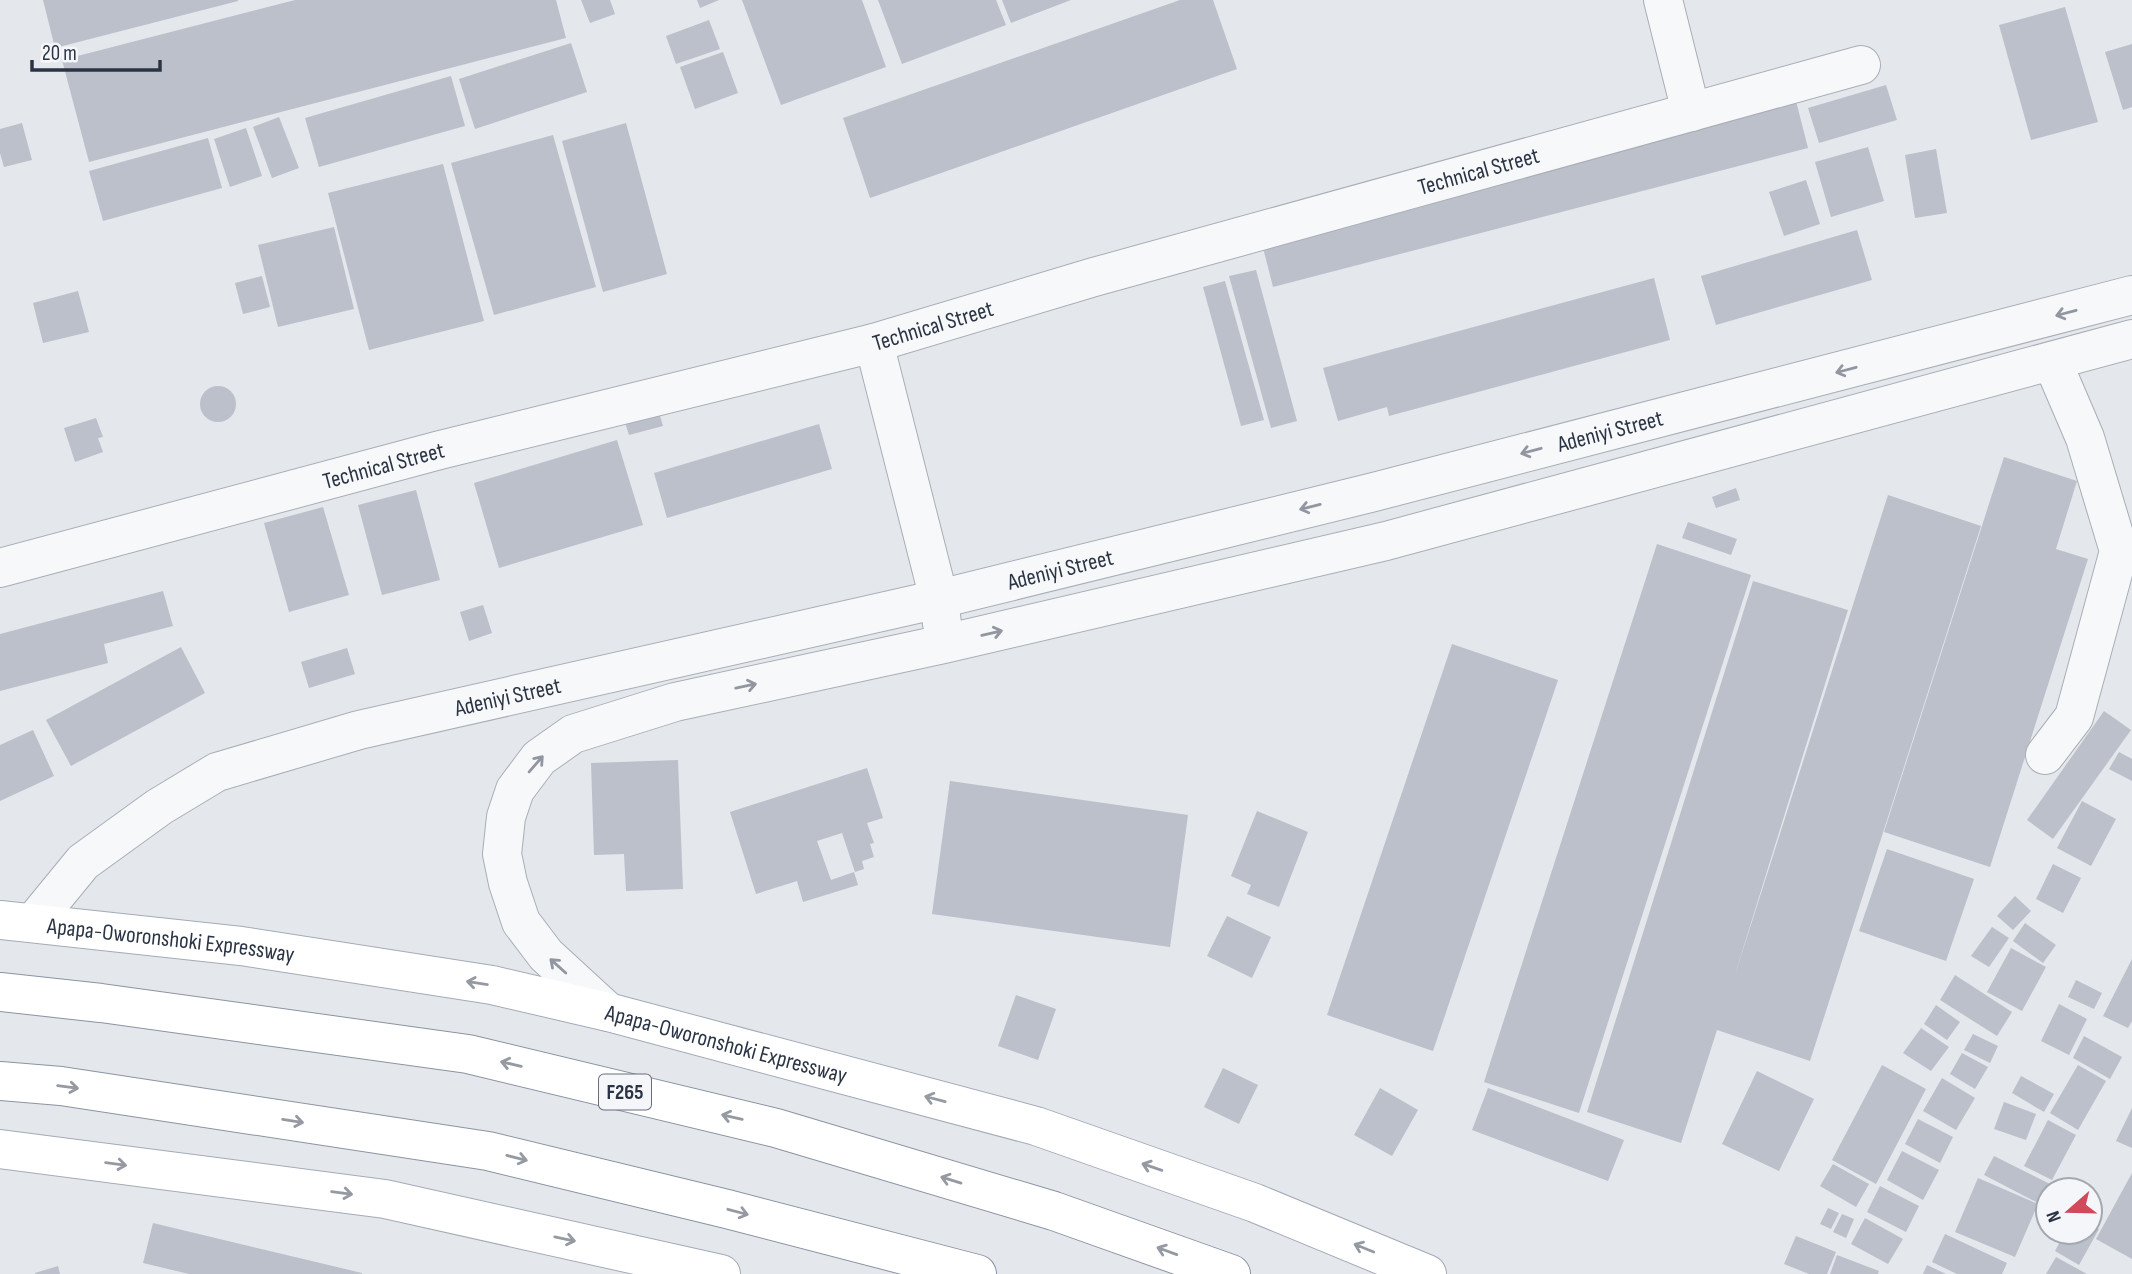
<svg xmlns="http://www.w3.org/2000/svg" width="2132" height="1274" font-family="'Sofia Sans Condensed',sans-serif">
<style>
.building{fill:#bbc0ca}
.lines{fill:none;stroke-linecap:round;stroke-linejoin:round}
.minor-casing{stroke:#a9aeb7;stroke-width:40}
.major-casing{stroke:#a3abb8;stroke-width:40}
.highway-casing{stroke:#8b94a3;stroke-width:40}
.minor{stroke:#f7f8fa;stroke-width:38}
.major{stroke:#fff;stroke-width:38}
.highway{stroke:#fff;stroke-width:38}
.oneway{stroke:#9196a0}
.oneway2{stroke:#959aa2}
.labels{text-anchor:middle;stroke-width:6;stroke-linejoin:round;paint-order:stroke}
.shield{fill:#f4f6f9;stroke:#676e7b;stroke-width:2}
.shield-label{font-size:21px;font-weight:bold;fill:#2b3445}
.street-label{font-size:23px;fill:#2b3445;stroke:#f4f6f9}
</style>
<rect width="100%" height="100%" fill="#e4e7ec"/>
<g class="building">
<polygon points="43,0 238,0 238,1 55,48"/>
<polygon points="295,0 556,0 566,38 89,162 62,60"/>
<polygon points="581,0 610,0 615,14 590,23"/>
<polygon points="697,0 719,0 700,8"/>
<polygon points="742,0 862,0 886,67 781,105"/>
<polygon points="878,0 996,0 1006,25 902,64"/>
<polygon points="1002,0 1071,0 1011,23"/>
<polygon points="1180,0 1213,0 1237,69 870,198 843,118"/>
<polygon points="2065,7 2098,122 2031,140 1999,25"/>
<polygon points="709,20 720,49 676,64 666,36"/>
<polygon points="571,43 587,92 475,129 459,79"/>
<polygon points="2132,44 2132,107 2123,110 2105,52"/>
<polygon points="723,52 738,93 695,109 680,67"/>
<polygon points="451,76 465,126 319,167 305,118"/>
<polygon points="1886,85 1897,120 1819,143 1808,108"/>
<polygon points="1796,101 1808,148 1273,287 1261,240"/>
<polygon points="279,117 299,168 272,178 253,127"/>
<polygon points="22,123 32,160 4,167 0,153 0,129"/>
<polygon points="626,123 667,274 603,292 562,141"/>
<polygon points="246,128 262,176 230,187 214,139"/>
<polygon points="553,135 596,287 494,315 451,163"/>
<polygon points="208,138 222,188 103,221 89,171"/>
<polygon points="1868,147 1884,201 1831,217 1815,162"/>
<polygon points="1936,149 1947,213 1915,218 1905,155"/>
<polygon points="443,164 484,321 369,350 328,193"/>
<polygon points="1806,180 1820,224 1784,236 1769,192"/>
<polygon points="334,227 354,309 278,327 258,245"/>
<polygon points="1857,230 1872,280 1716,325 1701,276"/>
<polygon points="1256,270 1297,421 1271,428 1229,276"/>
<polygon points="262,276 270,307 243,314 235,283"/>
<polygon points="1654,278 1670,340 1389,416 1387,407 1338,421 1323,368"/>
<polygon points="1225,281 1264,420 1241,426 1203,287"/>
<polygon points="78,291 89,332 43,343 33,303"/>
<circle cx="218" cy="404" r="18"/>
<polygon points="658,409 663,426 629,435 624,419"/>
<polygon points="96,418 103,437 98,438 103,452 75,462 64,428"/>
<polygon points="819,424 832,469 667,518 654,473"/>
<polygon points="617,440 643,525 499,568 474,483"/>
<polygon points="2004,457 2077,481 2056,549 2088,559 1990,867 1884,832"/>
<polygon points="1736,488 1740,500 1716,508 1712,497"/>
<polygon points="416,490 440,580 382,595 358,505"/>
<polygon points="1888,495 1981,526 1810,1061 1717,1030 1681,1143 1587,1112 1753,581 1848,610 1733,981"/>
<polygon points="323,507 349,595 289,612 264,523"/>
<polygon points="1688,522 1737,539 1731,555 1682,538"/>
<polygon points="1657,544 1751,575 1579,1113 1484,1082"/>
<polygon points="163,591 173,626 104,644 108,663 0,691 0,634"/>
<polygon points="483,605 492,633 469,641 460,612"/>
<polygon points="1452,644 1558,680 1433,1051 1327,1015"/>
<polygon points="181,647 205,693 71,766 46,720"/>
<polygon points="347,648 355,674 309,688 301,662"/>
<polygon points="2104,711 2131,730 2053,839 2027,820"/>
<polygon points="33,730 54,776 0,801 0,745"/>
<polygon points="2119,752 2132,759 2132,781 2109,769"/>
<polygon points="678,760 683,889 626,891 624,854 594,855 591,763"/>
<polygon points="867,768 883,818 867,823 874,843 870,844 874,857 862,861 864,869 855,872 842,833 817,841 831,880 854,872 858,885 803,902 797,881 756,894 730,812"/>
<polygon points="950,781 1188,815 1170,947 932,914"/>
<polygon points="2082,801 2116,819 2091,866 2057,848"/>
<polygon points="1257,811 1308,832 1279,907 1247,894 1251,885 1231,876"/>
<polygon points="1887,849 1974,879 1946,961 1859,931"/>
<polygon points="2053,864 2081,878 2063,913 2036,899"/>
<polygon points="2015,896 2031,911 2013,930 1997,916"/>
<polygon points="1227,916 1271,937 1252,978 1207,956"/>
<polygon points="2025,923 2056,945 2043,963 2013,941"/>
<polygon points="1992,927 2009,938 1989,967 1971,956"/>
<polygon points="2011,948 2046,967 2022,1011 1987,992"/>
<polygon points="2132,959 2132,1021 2128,1028 2103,1016"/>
<polygon points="1955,975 2012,1012 1997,1036 1940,1000"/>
<polygon points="2076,980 2102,993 2094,1009 2068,997"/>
<polygon points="1016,995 1056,1009 1038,1060 998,1046"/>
<polygon points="2059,1004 2087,1019 2069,1055 2041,1041"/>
<polygon points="1936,1005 1960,1022 1947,1040 1924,1024"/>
<polygon points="1921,1028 1949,1047 1931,1071 1903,1053"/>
<polygon points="1973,1034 1998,1046 1990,1063 1964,1050"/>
<polygon points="2084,1036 2122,1057 2110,1079 2073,1058"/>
<polygon points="1962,1053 1988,1067 1975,1089 1950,1074"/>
<polygon points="1882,1065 1926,1089 1876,1184 1832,1160"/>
<polygon points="2078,1065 2106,1081 2078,1130 2050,1113"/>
<polygon points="1223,1068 1258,1085 1239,1124 1204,1107"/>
<polygon points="1757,1071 1814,1099 1779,1171 1722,1144"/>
<polygon points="2021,1076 2054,1094 2044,1112 2012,1093"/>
<polygon points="1942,1078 1975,1098 1956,1130 1923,1111"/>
<polygon points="1380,1088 1418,1110 1392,1156 1354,1135"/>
<polygon points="1488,1088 1624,1140 1608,1181 1472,1130"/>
<polygon points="2004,1102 2036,1114 2026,1140 1994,1129"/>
<polygon points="2132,1108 2132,1148 2116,1141"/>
<polygon points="1918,1119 1953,1137 1940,1163 1905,1144"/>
<polygon points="2048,1120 2076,1135 2052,1180 2024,1166"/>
<polygon points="1902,1151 1939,1170 1923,1200 1887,1180"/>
<polygon points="1994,1156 2050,1184 2040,1204 1984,1175"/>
<polygon points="1833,1164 1869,1184 1856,1207 1820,1186"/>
<polygon points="2132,1173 2132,1259 2096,1239"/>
<polygon points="1978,1178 2038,1204 2015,1257 1955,1232"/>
<polygon points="1880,1186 1919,1206 1906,1232 1867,1212"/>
<polygon points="1828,1208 1839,1213 1831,1229 1820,1224"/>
<polygon points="1842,1214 1854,1219 1846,1238 1833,1232"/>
<polygon points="1865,1218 1903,1239 1888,1264 1851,1244"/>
<polygon points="153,1223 362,1273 362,1274 189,1274 143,1263"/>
<polygon points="2090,1224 2099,1229 2079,1265 2055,1251 2065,1232 2090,1232"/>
<polygon points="1945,1234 2007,1263 2002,1274 1957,1274 1932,1262"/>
<polygon points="1796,1236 1836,1252 1827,1274 1809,1274 1784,1264"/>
<polygon points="1837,1255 1879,1271 1878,1274 1830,1274"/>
<polygon points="2056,1257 2087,1274 2046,1274"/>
<polygon points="1927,1265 1946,1274 1923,1274"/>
<polygon points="58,1266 60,1274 35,1274 35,1273"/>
</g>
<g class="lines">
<defs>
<g id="minor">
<polyline points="1663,0 1691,112"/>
<polyline points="874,343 939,599 942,624"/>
<path id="s1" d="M 0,568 L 440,450 L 874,343 L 1094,277 L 1861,65"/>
<polyline points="2045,755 2074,717 2119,551 2085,438 2052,361"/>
<path id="s2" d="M 33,923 L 83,862 L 159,807 L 217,772 L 359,730 L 939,599 L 1374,492 L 2132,295"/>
<polyline points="608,1012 546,955 521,922 508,883 502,854 506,817 515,790 539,758 573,734 675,702 944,644 1386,541 2132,339"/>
</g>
<g id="major">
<path id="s3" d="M 0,920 L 241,946 L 492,985 L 608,1012 L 1036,1126 L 1255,1203 L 1427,1274"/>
<polyline points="0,1149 385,1199 721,1274"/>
</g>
<g id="highway">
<polyline points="0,992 101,1003 468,1054 776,1128 1054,1211 1231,1274"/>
<polyline points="0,1081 61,1086 488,1151 727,1209 977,1274"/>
</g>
</defs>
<use href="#minor" class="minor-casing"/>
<use href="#major" class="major-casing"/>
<use href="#highway" class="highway-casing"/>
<use href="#minor" class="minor"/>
<use href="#major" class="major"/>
<use href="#highway" class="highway"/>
</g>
<defs><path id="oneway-shaft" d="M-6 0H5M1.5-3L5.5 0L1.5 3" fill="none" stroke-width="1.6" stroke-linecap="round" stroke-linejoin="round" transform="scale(1.75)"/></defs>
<g class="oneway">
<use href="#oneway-shaft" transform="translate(2066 313) rotate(165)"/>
<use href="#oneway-shaft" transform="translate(1846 370) rotate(165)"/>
<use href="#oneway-shaft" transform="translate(1531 451) rotate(165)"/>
<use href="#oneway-shaft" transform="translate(1310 507) rotate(166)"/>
<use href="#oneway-shaft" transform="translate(992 633) rotate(-13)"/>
<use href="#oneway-shaft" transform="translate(746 686) rotate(-12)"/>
<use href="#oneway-shaft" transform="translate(536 764) rotate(-49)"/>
<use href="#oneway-shaft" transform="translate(558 966) rotate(-138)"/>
</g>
<g class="oneway2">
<use href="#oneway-shaft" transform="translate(477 983) rotate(-171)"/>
<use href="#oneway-shaft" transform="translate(511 1064) rotate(-167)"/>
<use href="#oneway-shaft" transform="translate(68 1087) rotate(8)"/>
<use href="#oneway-shaft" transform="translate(935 1099) rotate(-165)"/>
<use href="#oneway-shaft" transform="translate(732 1117) rotate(-167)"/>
<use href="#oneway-shaft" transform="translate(293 1121) rotate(9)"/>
<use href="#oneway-shaft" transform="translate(517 1158) rotate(14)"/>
<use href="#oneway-shaft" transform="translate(116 1164) rotate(7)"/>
<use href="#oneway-shaft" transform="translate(1152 1167) rotate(-161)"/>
<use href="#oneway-shaft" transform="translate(951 1180) rotate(-163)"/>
<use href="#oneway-shaft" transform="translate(342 1193) rotate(7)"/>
<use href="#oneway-shaft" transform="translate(738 1212) rotate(15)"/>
<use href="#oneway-shaft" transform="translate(565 1239) rotate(12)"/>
<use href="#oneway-shaft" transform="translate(1364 1248) rotate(-158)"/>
<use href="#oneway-shaft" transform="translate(1167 1251) rotate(-160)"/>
</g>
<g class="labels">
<rect class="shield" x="599" y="1074.5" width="52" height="35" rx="5"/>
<g class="shield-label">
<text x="625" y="1099">F265</text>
</g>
<g class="street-label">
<text dy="8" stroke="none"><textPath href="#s1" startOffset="1531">Technical Street</textPath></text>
<text dy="8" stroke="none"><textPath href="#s1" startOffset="964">Technical Street</textPath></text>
<text dy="8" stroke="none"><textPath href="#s2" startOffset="1675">Adeniyi Street</textPath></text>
<text dy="8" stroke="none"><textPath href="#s1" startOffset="397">Technical Street</textPath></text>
<text dy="8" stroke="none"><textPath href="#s2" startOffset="1108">Adeniyi Street</textPath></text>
<text dy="8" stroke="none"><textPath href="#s2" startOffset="541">Adeniyi Street</textPath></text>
<text dy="8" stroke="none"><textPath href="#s3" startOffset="172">Apapa-Oworonshoki Expressway</textPath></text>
<text dy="8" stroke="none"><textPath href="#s3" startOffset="738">Apapa-Oworonshoki Expressway</textPath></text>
</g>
</g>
<g transform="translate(2069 1211) rotate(250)"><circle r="33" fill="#f4f6f9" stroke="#a4a8b1" stroke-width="2"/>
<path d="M0-5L12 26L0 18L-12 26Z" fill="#d1495b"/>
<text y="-10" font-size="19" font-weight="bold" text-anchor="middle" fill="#2b3445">N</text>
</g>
<path d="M32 60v10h128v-10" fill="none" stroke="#2b3445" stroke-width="3.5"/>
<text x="42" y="60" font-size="21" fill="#2b3445" stroke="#f4f6f9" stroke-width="5" paint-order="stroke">20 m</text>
</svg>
